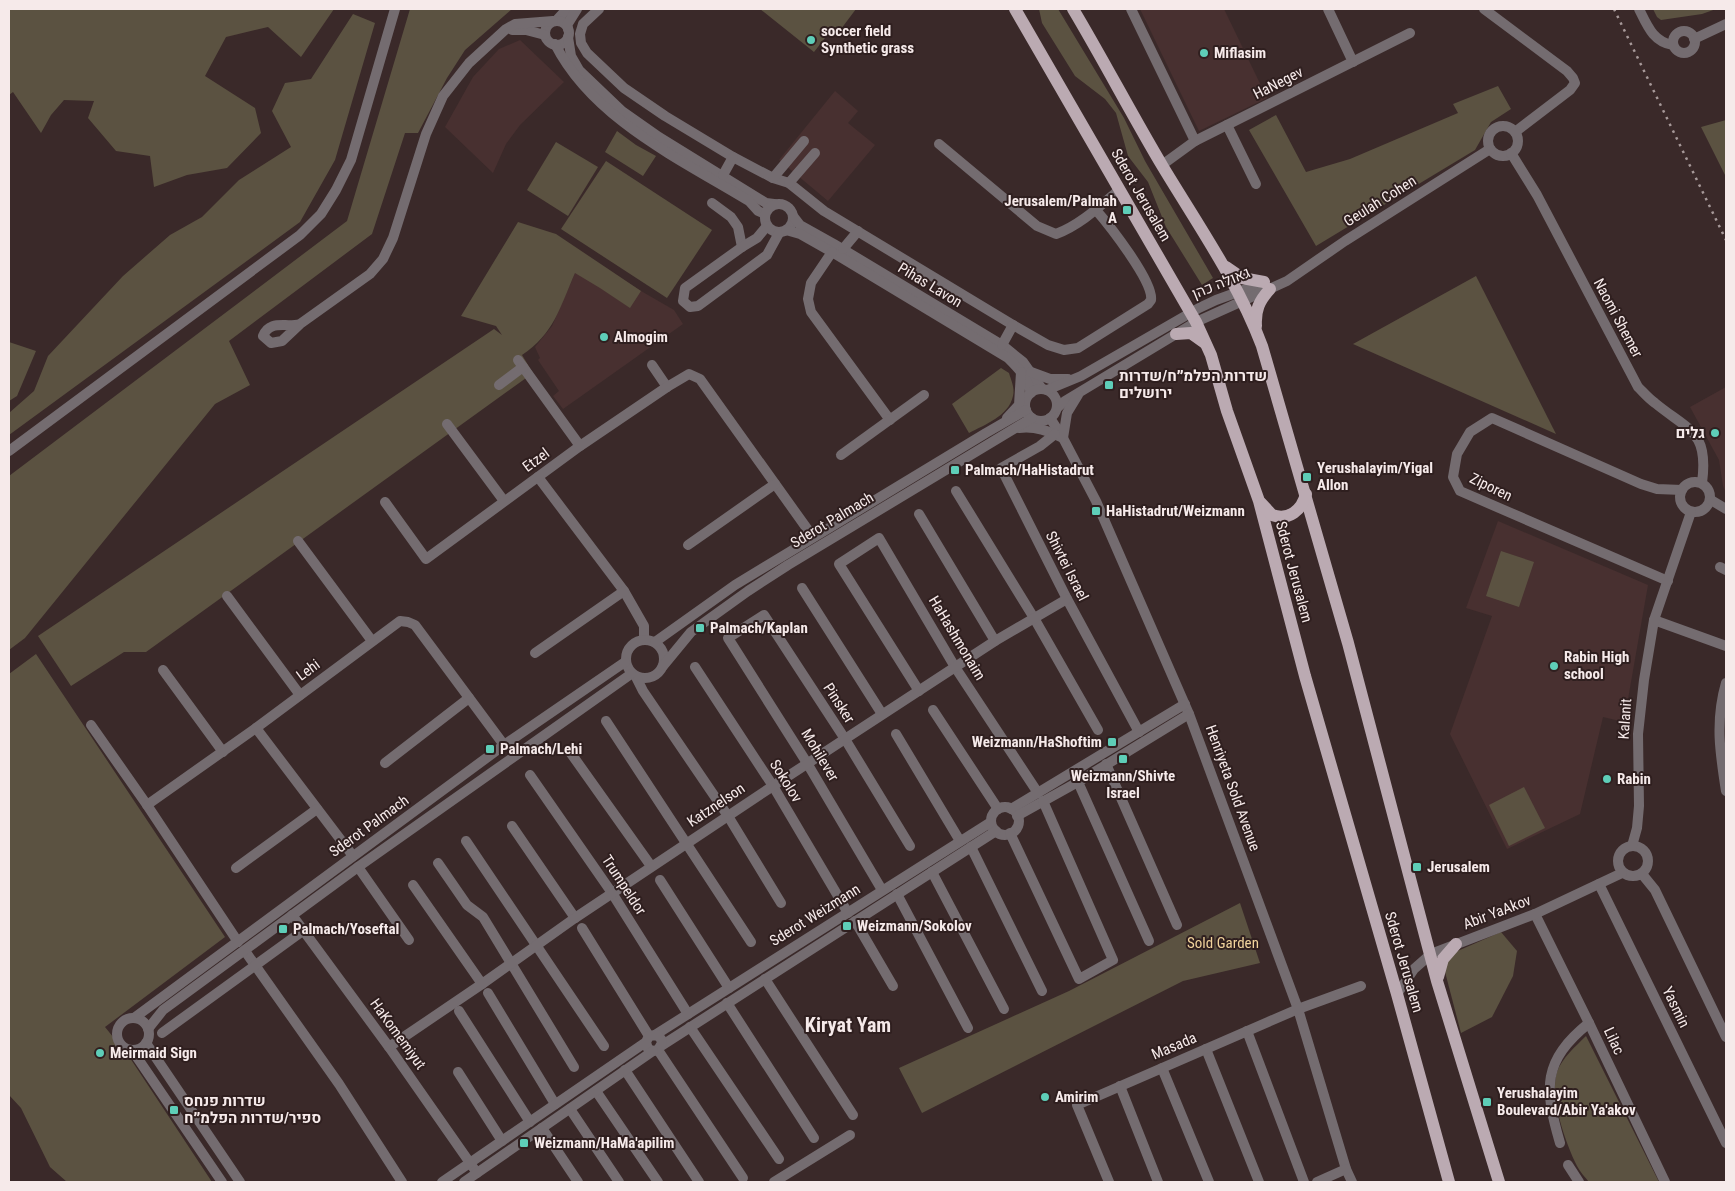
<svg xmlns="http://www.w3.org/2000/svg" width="1735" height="1191" font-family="'Roboto Condensed',Heebo,sans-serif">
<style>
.built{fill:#483030}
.green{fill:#5b5241}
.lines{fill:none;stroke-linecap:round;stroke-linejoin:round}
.minor{stroke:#746c70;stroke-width:10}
.major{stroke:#bbaab2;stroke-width:12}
.rail{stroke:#a79999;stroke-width:2.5;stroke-dasharray:2.5 5;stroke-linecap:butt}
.poi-dot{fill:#5eceb8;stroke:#2f1f1f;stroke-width:2}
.labels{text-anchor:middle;stroke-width:4;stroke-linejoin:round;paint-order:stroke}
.poi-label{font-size:15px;font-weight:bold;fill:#f6eaea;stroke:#2f1f1f;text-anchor:start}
.street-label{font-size:15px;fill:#f6eaea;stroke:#2f1f1f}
.park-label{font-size:15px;fill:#f1d39c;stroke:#2f1f1f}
.district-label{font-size:20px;font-weight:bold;fill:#f6eaea;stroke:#2f1f1f}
</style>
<rect width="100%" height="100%" fill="#3a2929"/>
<g class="built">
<polygon points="1140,9 1224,9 1267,98 1199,131"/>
<polygon points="520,40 564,82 520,125 506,144 493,173 445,127 473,77 499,49"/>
<polygon points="835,91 858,111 848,123 875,145 828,201 779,160"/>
<polygon points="610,271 641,291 674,310 683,324 563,409 553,396 559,391 538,360 540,358 535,347 552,326 575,273"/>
<polygon points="1726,387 1726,493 1723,486 1719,460 1690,407"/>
<polygon points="1498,521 1648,585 1624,722 1603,717 1580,814 1507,849 1450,734 1492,616 1466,608"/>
</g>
<g class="green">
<polygon points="10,9 334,9 301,57 268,27 226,37 205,76 255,108 261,133 227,168 187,175 154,187 150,156 116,151 88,118 94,101 64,100 51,115 41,133 13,92 9,95"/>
<polygon points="410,9 512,9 465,50 447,78 418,133 405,133 372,234 229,341 250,385 215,404 25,638 9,650 9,476 347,221"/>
<polygon points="760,9 856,9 841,29 832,29 814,52"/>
<polygon points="1039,9 1058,9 1124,118 1145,161 1213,278 1202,285 1166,227 1148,182 1128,156 1116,113 1105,99 1075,76 1042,23"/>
<polygon points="1653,9 1716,9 1702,14 1661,20 1657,17"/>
<polygon points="353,14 375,23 335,160 300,222 9,435 9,413 34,391 48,356 123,276 170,235 202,217 239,180 291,147 272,111 285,83 311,79"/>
<polygon points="1498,86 1511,109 1491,122 1475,150 1316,246 1249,130 1276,115 1306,172 1350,159 1458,113 1453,104"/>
<polygon points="1726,120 1726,177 1701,127"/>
<polygon points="617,131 636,145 656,156 643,176 605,152"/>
<polygon points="556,142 598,167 568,216 527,190"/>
<polygon points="606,161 712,230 667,298 561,229"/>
<path d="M 518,222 L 556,234 L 641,291 L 630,308 L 600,288 L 575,273 C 560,307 554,334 522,355 L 533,373 L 146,652 L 124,652 L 71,686 L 38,636 L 494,329 L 502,335 L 496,326 L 461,316 Z"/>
<polygon points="1476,276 1556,434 1353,344"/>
<polygon points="9,342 36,351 17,396 9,401"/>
<path d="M 1001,368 L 1009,373 C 1011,380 1015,388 1013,396 C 1009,416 984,425 969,433 L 952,404 Z"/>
<polygon points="1501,551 1534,562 1519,607 1486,596"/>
<polygon points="36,654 225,937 105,1027 130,1058 212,1182 67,1182 50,1167 21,1108 9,1095 9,674"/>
<polygon points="1524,787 1545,828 1509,846 1489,805"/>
<polygon points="1240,903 1260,963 1183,981 922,1113 899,1068 1069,991"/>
<polygon points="1501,932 1517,951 1513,976 1492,1017 1461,1033 1444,968 1453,953"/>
<path d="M 1586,1036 L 1659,1182 L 1589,1182 C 1585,1177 1580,1172 1577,1166 C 1566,1144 1549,1097 1557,1072 C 1562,1058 1576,1046 1586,1036 Z"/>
</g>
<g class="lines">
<g class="minor">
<path d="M 599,9 L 583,24 L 580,34 L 581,43 L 587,53 L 624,88 L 665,116 L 733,157 L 773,178 L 789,183 L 824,211 L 1013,325 L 1048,345 L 1064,350 L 1078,348 L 1148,304 L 1151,300 C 1154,282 1109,225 1096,210"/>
<polyline points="1131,9 1195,141"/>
<polyline points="1328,9 1353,62"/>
<polyline points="1484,9 1567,71 1573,78 1575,83 1570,90 1515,132"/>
<path d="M 1639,9 C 1647,25 1653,42 1673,45"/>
<polyline points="556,21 567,9"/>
<circle cx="557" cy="33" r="12"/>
<polyline points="568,29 567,25 577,9"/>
<polyline points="512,30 526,30 545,35"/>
<circle cx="1684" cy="42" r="11"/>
<polyline points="568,37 571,56 579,70 622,111 659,137 766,203 774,204"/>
<polyline points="1694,39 1726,24"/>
<path d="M 555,44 C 593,119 680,159 749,201 L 758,211 L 765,214"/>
<polyline points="1227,125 1256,184"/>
<circle cx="1503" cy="141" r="15"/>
<path d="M 939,144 L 1037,226 L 1056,234 C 1080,225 1100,206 1119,190"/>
<path d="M 1511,153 L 1537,195 L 1638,387 C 1644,393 1649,399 1655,403 C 1689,431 1709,431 1702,483"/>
<polyline points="1162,165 1195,141 1410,33"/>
<polyline points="723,175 733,157"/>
<polyline points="773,178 804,141"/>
<polyline points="789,183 815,153"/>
<polyline points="712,203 731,217 738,227 742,247"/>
<circle cx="779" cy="218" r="14"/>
<polyline points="793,216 800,225 834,244 1002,345 1023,362 1042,389"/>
<polyline points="767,226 757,238 742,247 685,288 683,301 690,307 698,306 767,255 779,233"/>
<path d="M 786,230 L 800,234 L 832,252 L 1008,358 C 1019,369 1027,377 1031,393"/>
<polyline points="843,249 858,231"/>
<polyline points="832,252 811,283 808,299 811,312 890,420"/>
<path d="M 300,324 C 286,328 270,319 263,336 L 271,343 L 282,341 L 300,324 L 370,274 L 383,259 L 393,238 L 426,134 L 443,96 L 469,63 L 506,29 L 515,24 L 553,21"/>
<polyline points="1002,345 1013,325"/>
<polyline points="518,360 580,446"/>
<polyline points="652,365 667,387"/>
<polyline points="1031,372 1050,379 1068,379"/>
<polyline points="499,385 523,367"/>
<circle cx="1041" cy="405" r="16"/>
<polyline points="1047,390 1081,376 1199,308 1216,300 1263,283"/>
<polyline points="1057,408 1065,401 1196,322 1287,281 1345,241 1490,149"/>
<polyline points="1007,418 1019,405 1021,372"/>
<polyline points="1050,418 1063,438 1096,501 1189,714 1298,1009 1346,1169 1352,1182"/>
<polyline points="447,424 504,501"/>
<path d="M 1019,428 C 1036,426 1048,431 1063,438 L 1067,413 L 1078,395"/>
<polyline points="1055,434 1040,446 1001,468 1067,599 1139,732"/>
<polyline points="9,451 300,235 321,214 336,190 351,160 395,9"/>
<polyline points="841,455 924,395"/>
<polyline points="538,477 624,591 644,626 644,640"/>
<circle cx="1695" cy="497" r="15"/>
<polyline points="956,491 1034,618 1098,730"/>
<polyline points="1711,500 1726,509"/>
<polyline points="385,502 426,559 580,446 667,387 689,374 700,379 813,537"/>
<polyline points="919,514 995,641"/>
<polyline points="298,541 372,641"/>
<polyline points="688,545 775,484"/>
<polyline points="1720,567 1726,570"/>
<polyline points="1668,581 1460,491 1453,477 1457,454 1470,432 1492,418 1641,484 1657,489 1682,490"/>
<polyline points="802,588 882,714"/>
<polyline points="227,596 300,695"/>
<polyline points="1654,620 1726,646"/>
<circle cx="645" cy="659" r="19"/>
<polyline points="655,642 735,585 986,433 1026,410"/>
<polyline points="535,653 624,591"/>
<polyline points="663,666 691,632 748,591 788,565 1032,418"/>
<polyline points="695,667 773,786 848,913"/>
<polyline points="163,670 223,752"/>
<polyline points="636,677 643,691 728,816 781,903"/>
<path d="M 1726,683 C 1715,721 1720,753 1726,791"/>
<polyline points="919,691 839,564 879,538 955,667 1038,793"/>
<polyline points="933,710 998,809"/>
<polyline points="606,721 751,942"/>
<polyline points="91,725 147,805 238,942"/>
<polyline points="256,728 353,856"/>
<polyline points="896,734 960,841"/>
<polyline points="570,752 651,866"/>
<polyline points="385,763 469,698"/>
<polyline points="1106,764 1177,925"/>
<polyline points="530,775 612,893 688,1014"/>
<polyline points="1078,782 1149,941"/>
<polyline points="147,805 256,728 400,621 408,622 415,625 504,745"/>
<circle cx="1005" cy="821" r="14"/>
<polyline points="1011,809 1185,704"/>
<polyline points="1017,816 1078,782 1189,714"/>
<polyline points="512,826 575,918"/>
<polyline points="1010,833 1079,979 1113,960 1043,801"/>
<polyline points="466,841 604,1046"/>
<circle cx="1633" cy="861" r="15"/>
<polyline points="1632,846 1637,828 1639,806 1638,734 1644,680 1654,620 1691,512"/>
<polyline points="971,847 1042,991"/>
<polyline points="438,863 467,905 483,917 574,1067"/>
<polyline points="358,867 409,940"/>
<polyline points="236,868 317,809"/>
<polyline points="932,872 1004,1009"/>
<polyline points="1642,874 1655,890 1726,1037"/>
<polyline points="660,880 729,988"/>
<polyline points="1599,884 1726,1143"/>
<polyline points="413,885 482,984"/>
<polyline points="882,890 807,763 728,638 764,615 845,739 910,846"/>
<polyline points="897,894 968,1028"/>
<polyline points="1535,914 1589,1023 1665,1182"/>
<polyline points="292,915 389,1047 477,1173"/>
<polyline points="855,921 893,986"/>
<polyline points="582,928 649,1036"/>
<polyline points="245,951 339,1084 402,1182"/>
<polyline points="765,979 853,1115"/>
<polyline points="488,993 555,1104"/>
<polyline points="1397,994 1414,969 1431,954 1535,914 1622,873"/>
<polyline points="727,1003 814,1138"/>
<polyline points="459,1011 530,1122"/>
<polyline points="134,1018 504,745 625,662"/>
<circle cx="133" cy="1034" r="16"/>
<polyline points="690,1027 779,1159"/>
<polyline points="148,1029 163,1010 358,867 631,674"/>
<polyline points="1247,1031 1304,1182"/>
<polyline points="162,1033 304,930"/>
<polyline points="655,1035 991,822"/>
<polyline points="146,1043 240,1182"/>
<polyline points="661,1046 996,831"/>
<polyline points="389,1047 482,984 575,918 773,786 995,641 1067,599"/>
<polyline points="1206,1049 1259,1182"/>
<polyline points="132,1050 222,1182"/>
<polyline points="658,1050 743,1178"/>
<polyline points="1162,1068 1209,1182"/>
<polyline points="625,1070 699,1182"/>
<polyline points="458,1072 502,1141"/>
<polyline points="1120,1086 1158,1182"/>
<polyline points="596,1091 658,1182"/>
<polyline points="570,1109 619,1182"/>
<polyline points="542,1128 578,1182"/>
<path d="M 1560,1143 C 1544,1088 1542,1061 1589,1023"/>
<polyline points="1568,1165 1579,1182"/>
<polyline points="442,1182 646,1042 649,1036 657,1035 661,1039 662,1043 658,1050 653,1051 648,1049 646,1042"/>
<polyline points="464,1182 653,1051"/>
<polyline points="774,1182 850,1135"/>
<polyline points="1109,1182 1077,1105 1298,1009 1361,986"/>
<polyline points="1317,1182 1346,1169"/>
</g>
<g class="major">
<polyline points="1015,9 1196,322 1211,355 1227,411 1259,501 1305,676 1397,994 1449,1182"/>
<path d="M 1073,9 C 1104,61 1132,115 1163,167 C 1198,225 1238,282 1262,346 L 1348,643 L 1437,981 L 1499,1182"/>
<polyline points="1226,267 1242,278 1264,282"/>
<path d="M 1256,326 C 1255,310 1259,301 1270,289"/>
<polyline points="1176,334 1191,333 1205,343"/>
<path d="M 1261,503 L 1272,515 C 1289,521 1302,510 1306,494"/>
<polyline points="1438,977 1443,959 1456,944"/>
</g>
<polyline class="rail" points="1614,9 1726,240"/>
</g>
<g class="poi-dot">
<circle cx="811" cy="40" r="5"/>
<circle cx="1204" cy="53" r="5"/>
<rect x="1122" y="205" width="10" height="10" rx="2.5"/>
<circle cx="604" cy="337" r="5"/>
<rect x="1104" y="380" width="10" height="10" rx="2.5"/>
<circle cx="1715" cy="433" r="5"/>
<rect x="950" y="465" width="10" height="10" rx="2.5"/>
<rect x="1302" y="472" width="10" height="10" rx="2.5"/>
<rect x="1091" y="506" width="10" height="10" rx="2.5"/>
<rect x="695" y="623" width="10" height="10" rx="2.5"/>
<circle cx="1554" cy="666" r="5"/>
<rect x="1107" y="737" width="10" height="10" rx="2.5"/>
<rect x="485" y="744" width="10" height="10" rx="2.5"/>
<rect x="1118" y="754" width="10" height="10" rx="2.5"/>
<circle cx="1607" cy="779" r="5"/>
<rect x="1412" y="862" width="10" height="10" rx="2.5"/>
<rect x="842" y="921" width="10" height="10" rx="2.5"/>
<rect x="278" y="924" width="10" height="10" rx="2.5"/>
<circle cx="100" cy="1053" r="5"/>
<circle cx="1045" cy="1097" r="5"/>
<rect x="1482" y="1097" width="10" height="10" rx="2.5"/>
<rect x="169" y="1105" width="10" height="10" rx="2.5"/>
<rect x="519" y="1138" width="10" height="10" rx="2.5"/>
</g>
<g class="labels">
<g class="poi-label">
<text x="821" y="36">soccer field<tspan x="821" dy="17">Synthetic grass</tspan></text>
<text x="1214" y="58">Miflasim</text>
<text x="1117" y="206" text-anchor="end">Jerusalem/Palmah<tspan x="1117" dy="17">A</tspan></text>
<text x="614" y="342">Almogim</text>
<text x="1119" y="381">שדרות הפלמ״ח/שדרות<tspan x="1119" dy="17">ירושלים</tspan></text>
<text x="1705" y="438" text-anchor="end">גלים</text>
<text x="1317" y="473">Yerushalayim/Yigal<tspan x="1317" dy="17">Allon</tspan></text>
<text x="965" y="475">Palmach/HaHistadrut</text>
<text x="1106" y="516">HaHistadrut/Weizmann</text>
<text x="710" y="633">Palmach/Kaplan</text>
<text x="1564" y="662">Rabin High<tspan x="1564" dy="17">school</tspan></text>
<text x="1102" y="747" text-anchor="end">Weizmann/HaShoftim</text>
<text x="500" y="754">Palmach/Lehi</text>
<text x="1123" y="781" text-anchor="middle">Weizmann/Shivte<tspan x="1123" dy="17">Israel</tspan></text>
<text x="1617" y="784">Rabin</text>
<text x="1427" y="872">Jerusalem</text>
<text x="857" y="931">Weizmann/Sokolov</text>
<text x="293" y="934">Palmach/Yoseftal</text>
<text x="110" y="1058">Meirmaid Sign</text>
<text x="1497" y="1098">Yerushalayim<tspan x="1497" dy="17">Boulevard/Abir Ya'akov</tspan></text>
<text x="1055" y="1102">Amirim</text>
<text x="184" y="1106">שדרות פנחס<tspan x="184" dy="17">ספיר/שדרות הפלמ״ח</tspan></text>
<text x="534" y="1148">Weizmann/HaMa'apilim</text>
</g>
<g class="street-label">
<text transform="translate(1278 83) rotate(-27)" y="5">HaNegev</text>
<text transform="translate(1141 195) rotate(60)" y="5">Sderot Jerusalem</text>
<text transform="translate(1380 201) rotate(-32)" y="5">Geulah Cohen</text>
<text transform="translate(1221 283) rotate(-22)" y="5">גאולה כהן</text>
<text transform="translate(930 285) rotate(31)" y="5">Pihas Lavon</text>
<text transform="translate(1618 318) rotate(62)" y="5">Naomi Shemer</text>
<text transform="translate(536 460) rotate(-36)" y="5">Etzel</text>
<text transform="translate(1491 487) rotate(26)" y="5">Ziporen</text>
<text transform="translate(832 520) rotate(-31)" y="5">Sderot Palmach</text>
<text transform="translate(1067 566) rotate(63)" y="5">Shivtei Israel</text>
<text transform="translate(1294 572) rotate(75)" y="5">Sderot Jerusalem</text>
<text transform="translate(957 638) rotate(59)" y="5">HaHashmonaim</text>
<text transform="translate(308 670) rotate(-36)" y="5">Lehi</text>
<text transform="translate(839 703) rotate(57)" y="5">Pinsker</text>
<text transform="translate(1625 719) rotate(-86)" y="5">Kalanit</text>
<text transform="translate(820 755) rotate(59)" y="5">Mohilever</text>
<text transform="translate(786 781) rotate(58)" y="5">Sokolov</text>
<text transform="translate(1233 788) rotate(70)" y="5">Henriyeta Sold Avenue</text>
<text transform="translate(716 805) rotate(-34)" y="5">Katznelson</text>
<text transform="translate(369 826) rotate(-36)" y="5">Sderot Palmach</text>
<text transform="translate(624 885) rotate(57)" y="5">Trumpeldor</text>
<text transform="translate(1497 912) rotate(-21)" y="5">Abir YaAkov</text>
<text transform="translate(815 915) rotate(-32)" y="5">Sderot Weizmann</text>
<text transform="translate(1404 962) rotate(74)" y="5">Sderot Jerusalem</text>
<text transform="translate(1676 1007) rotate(64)" y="5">Yasmin</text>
<text transform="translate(398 1034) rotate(54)" y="5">HaKomemiyut</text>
<text transform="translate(1614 1041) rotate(65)" y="5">Lilac</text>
<text transform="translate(1174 1046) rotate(-23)" y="5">Masada</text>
</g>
<g class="park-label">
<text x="1223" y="948">Sold Garden</text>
</g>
<g class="district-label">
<text x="848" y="1032">Kiryat Yam</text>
</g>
</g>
<rect width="1735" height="1191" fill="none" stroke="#f6eaea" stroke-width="20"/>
</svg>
